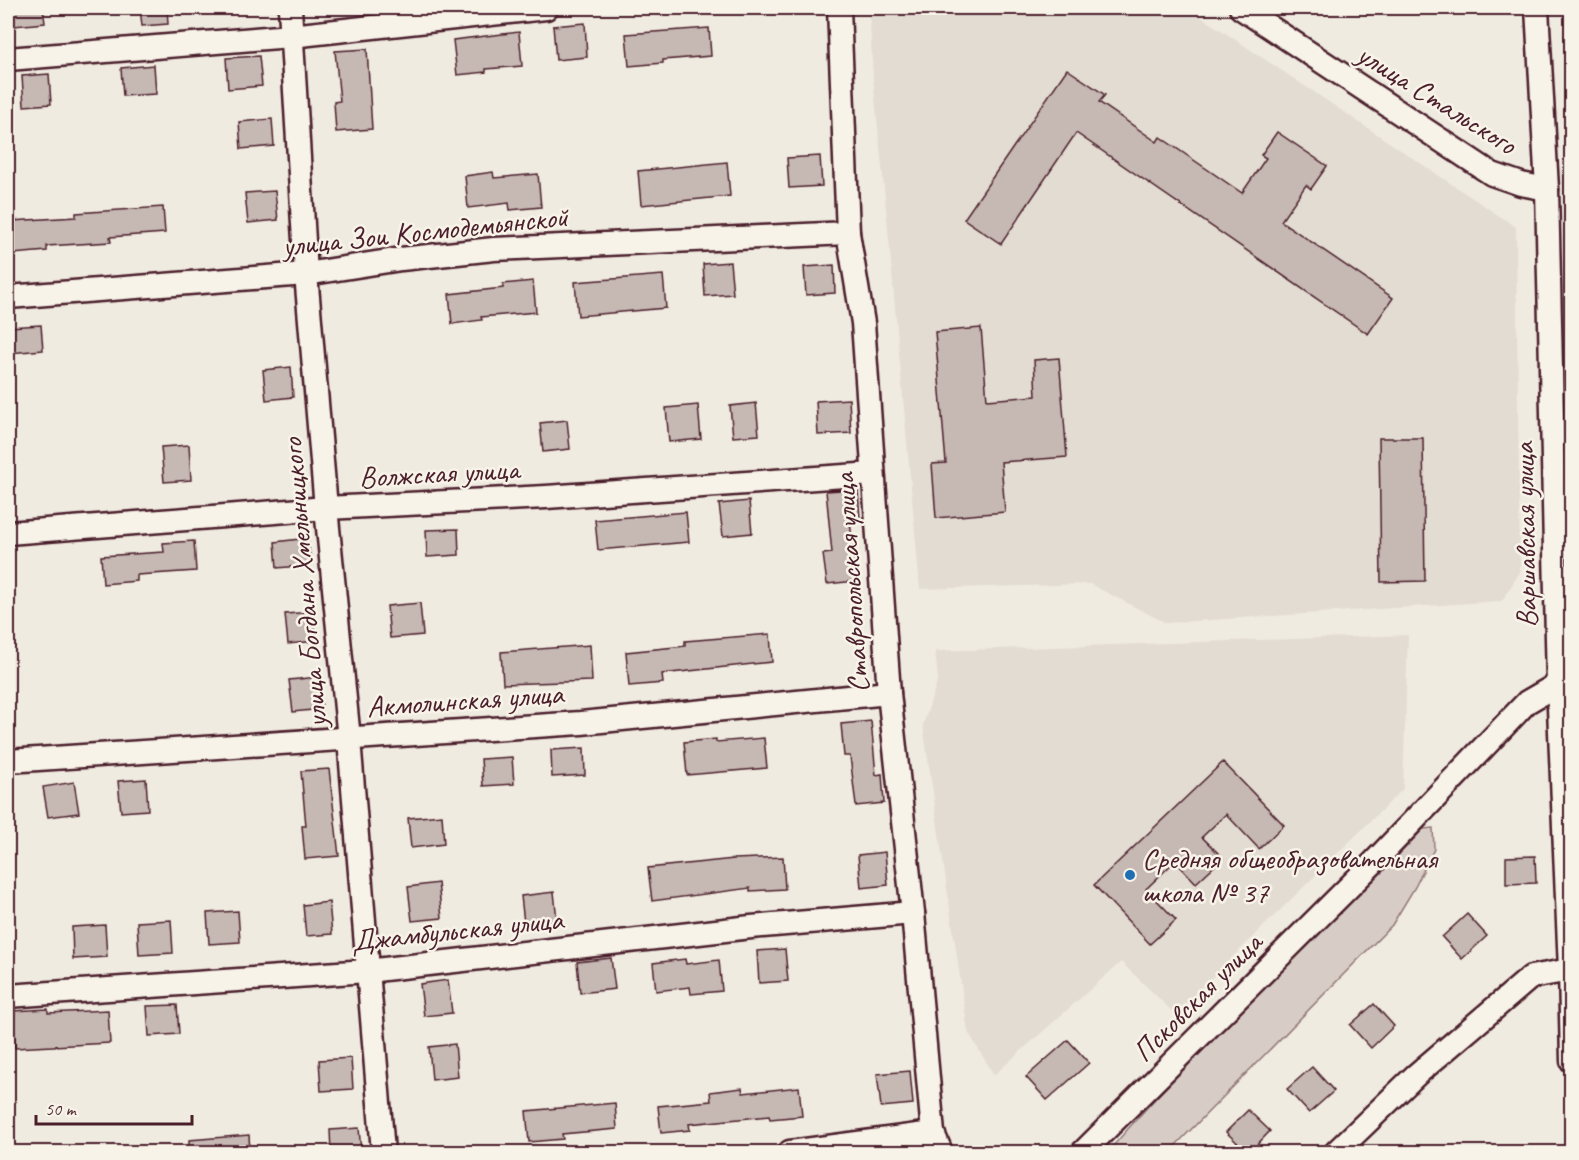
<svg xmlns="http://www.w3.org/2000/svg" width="1579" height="1160" font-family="Caveat,sans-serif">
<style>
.built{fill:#e3dcd2}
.green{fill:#d8cdc6;stroke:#917678;stroke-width:1.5}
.building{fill:#c6b8b3;stroke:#4a1f2b;stroke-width:1.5}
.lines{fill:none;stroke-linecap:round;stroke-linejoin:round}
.street-casing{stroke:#4a1f2b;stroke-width:27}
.street{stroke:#f7f3e8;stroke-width:22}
.poi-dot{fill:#1f6fb2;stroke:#f7f3e8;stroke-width:2}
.labels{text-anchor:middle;stroke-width:5;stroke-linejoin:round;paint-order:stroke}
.street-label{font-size:30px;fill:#4a1f2b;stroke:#f7f3e8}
.poi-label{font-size:30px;fill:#4a1f2b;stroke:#f7f3e8;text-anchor:start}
</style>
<rect width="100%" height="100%" fill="#f0ebe0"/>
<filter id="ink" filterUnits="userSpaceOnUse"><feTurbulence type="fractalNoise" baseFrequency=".0167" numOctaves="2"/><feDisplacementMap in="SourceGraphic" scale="12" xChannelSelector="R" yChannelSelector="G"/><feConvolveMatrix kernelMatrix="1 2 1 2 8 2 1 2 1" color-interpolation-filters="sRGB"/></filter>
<g filter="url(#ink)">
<g class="built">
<polygon points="869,8 1188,8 1516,227 1520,572 1502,601 1166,623 1090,584 920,589 888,229 873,78"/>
<polygon points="1408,635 1403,789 1175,1014 1121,962 994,1075 968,1032 923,725 938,679 935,651"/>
</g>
<path class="green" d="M 1433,828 L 1434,849 L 1415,887 L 1392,925 L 1169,1152 L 1108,1152 C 1205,1037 1320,939 1423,829 Z"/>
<g class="building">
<polygon points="13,8 43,8 45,23 14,26"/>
<polygon points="140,8 167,8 168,24 142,26"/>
<polygon points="585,23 587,57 556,60 553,26"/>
<polygon points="709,28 711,56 663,60 663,63 629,66 626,34"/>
<polygon points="519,32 522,66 486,69 486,72 457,75 453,40"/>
<polygon points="367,49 372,129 336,132 334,102 340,101 335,51"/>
<polygon points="259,56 262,86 228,89 226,58"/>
<polygon points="154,65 156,94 123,96 121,68"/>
<polygon points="1067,69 1105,95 1099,102 1157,142 1160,137 1242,193 1266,158 1261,155 1277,132 1327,166 1311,189 1306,185 1281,221 1393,298 1368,334 1076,133 1001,244 964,219"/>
<polygon points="49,74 51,104 24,106 22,76"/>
<polygon points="272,119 274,146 241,149 239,122"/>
<polygon points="820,156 822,186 789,188 787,158"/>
<polygon points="727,162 730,196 641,205 638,171"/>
<polygon points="493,172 494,178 538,174 541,207 510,210 509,203 468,208 465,176"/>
<polygon points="275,191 278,220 248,223 245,193"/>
<polygon points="163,207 165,233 110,237 111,242 47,246 47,251 13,254 11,221 76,217 76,213"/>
<polygon points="730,262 733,294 705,296 703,264"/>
<polygon points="834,265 835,293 806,295 804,267"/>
<polygon points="663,275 666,308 578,316 575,282"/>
<polygon points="533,281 536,312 481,317 482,320 452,324 449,294 503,288 503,284"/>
<polygon points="41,325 43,350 9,353 8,327"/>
<polygon points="981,328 987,400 1036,396 1034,360 1059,358 1067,457 1001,462 1005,512 936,518 932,464 946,463 935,332"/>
<polygon points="291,367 293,397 266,400 263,370"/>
<polygon points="849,399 851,433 818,435 816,401"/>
<polygon points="756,403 759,435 733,437 730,406"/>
<polygon points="698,405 701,439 669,442 666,408"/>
<polygon points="567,420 570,449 543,452 540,423"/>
<polygon points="1379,438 1423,438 1425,581 1381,582"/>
<polygon points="189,445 191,480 164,482 161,447"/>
<polygon points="858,489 860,519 850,520 856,581 827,584 823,554 832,553 826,491"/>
<polygon points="749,501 752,533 723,536 719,504"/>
<polygon points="686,512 689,542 598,550 595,520"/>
<polygon points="458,529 459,555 427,557 426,530"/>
<polygon points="308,538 311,565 277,568 275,542"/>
<polygon points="194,541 196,571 137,575 137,581 103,584 101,556 164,552 163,543"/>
<polygon points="420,603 423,635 390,638 387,606"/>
<polygon points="313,612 316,641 288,644 285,614"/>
<polygon points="770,634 772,662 662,674 663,683 629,686 626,652 685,646 685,641"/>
<polygon points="590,645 592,681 503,684 501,652"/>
<polygon points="319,677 322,709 293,712 289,680"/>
<polygon points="871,721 876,775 882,774 884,803 856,806 850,756 844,756 841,724"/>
<polygon points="764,738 767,768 687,775 684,742 716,739 716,742"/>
<polygon points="584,748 585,775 552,777 551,750"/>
<polygon points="512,757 514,784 483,786 481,759"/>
<polygon points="1223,762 1284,825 1259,849 1226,814 1202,837 1223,858 1196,883 1175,861 1146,889 1176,920 1150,944 1094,885"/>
<polygon points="329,769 339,856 305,859 302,826 306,826 301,771"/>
<polygon points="146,779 148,810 121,812 118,781"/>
<polygon points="74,782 79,813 48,817 43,787"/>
<polygon points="442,815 444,844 411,848 408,818"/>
<polygon points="885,852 888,885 861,888 858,855"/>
<polygon points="1535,856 1536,883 1506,884 1506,857"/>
<polygon points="783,857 785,889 750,891 750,888 652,901 648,868 734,859"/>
<polygon points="438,883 442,918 412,921 408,887"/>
<polygon points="554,892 557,920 524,923 521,896"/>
<polygon points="329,902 332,934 306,936 303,905"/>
<polygon points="238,911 240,942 209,944 207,913"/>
<polygon points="1467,914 1487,936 1462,959 1442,937"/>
<polygon points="171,920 173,953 139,955 137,922"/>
<polygon points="105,925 107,957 73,959 72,927"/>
<polygon points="785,949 788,981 759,983 757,951"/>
<polygon points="611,958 615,989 580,993 577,962"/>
<polygon points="685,959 686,964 719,960 722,991 691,994 690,987 656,991 653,963"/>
<polygon points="448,980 452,1013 424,1016 420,984"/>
<polygon points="1374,1004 1394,1026 1371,1048 1350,1025"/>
<polygon points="177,1005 179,1034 149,1036 147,1006"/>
<polygon points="48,1009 48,1013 108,1010 110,1043 15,1048 13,1011"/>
<polygon points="1068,1040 1089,1063 1047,1100 1026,1077"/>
<polygon points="455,1044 458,1077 432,1080 429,1047"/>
<polygon points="351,1058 353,1089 321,1091 319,1060"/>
<polygon points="1312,1067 1334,1091 1309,1113 1287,1089"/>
<polygon points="910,1071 913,1104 881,1107 877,1074"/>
<polygon points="799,1087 802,1116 770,1119 769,1116 689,1124 690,1130 661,1133 658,1106 711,1101 710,1092 742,1088 743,1093"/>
<polygon points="615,1103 617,1129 562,1134 563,1139 529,1142 526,1111"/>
<polygon points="1248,1110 1270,1131 1250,1152 1247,1152 1226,1132"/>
<polygon points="359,1128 361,1152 331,1152 330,1130"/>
<polygon points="249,1135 250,1152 189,1152 189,1140"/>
</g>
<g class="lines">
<defs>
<g id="street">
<polyline points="290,8 306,274 326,508 349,739 383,1152"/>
<polyline points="839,8 848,233 863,323 889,693 913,913 933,1133 941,1152"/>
<polyline points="1241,8 1492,174 1521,184 1547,189"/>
<polyline points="1537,8 1547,189 1558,684 1570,970 1572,1061"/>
<polyline points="8,59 291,36 546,8"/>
<polyline points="8,297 306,274 401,259 494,249 848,233"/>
<polyline points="8,533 326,508 546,497 873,474"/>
<polyline points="8,761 581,723 889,693"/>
<polyline points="8,996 367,971 751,927 913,913"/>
<polyline points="790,1152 933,1133"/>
<polyline points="1083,1152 1373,863 1527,702 1558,684"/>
<polyline points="1336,1152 1416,1075 1531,977 1570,970"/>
</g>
</defs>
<use href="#street" class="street-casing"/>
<use href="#street" class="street"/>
</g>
</g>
<circle class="poi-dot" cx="1130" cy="875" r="6"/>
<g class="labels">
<g class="street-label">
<text transform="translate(1437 99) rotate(32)" y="10">улица Стальского</text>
<text transform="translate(425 231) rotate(-6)" y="10">улица Зои Космодемьянской</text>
<text transform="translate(439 473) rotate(-3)" y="10">Волжская улица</text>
<text transform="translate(1525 535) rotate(-91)" y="10">Варшавская улица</text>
<text transform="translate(304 583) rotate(-95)" y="10">улица Богдана Хмельницкого</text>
<text transform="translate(851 583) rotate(-94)" y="10">Ставропольская улица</text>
<text transform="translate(465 700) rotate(-4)" y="10">Акмолинская улица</text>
<text transform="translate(457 930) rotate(-6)" y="10">Джамбульская улица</text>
<text transform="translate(1197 997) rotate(-45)" y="10">Псковская улица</text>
</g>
<g class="poi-label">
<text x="1142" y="868">Средняя общеобразовательная<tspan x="1142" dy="34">школа № 37</tspan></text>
</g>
</g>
<rect width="1579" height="1160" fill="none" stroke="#f7f3e8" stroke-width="30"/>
<rect x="15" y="15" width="1549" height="1130" fill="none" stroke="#4a1f2b" stroke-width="2" filter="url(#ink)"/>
<path d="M36 1115v9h156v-9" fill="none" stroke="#4a1f2b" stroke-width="3"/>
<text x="45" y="1115" font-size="18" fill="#4a1f2b" stroke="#f7f3e8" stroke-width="4.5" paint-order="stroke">50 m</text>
</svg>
